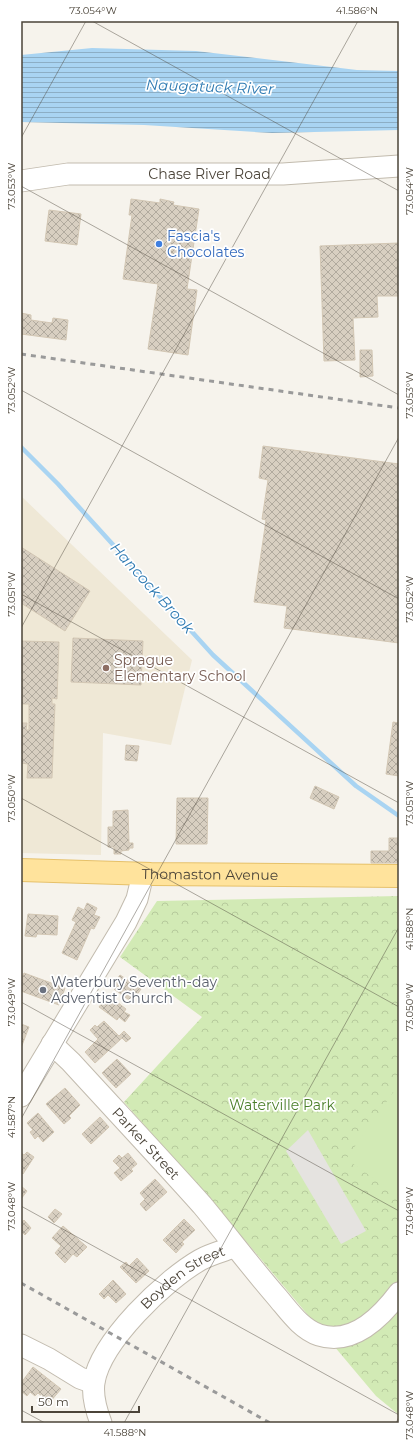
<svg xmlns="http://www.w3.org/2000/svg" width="420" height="1444" font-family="Montserrat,sans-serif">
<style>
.education{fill:#efe8d6}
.park{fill:url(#park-crowns)}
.pitch{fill:#d2eab5}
.parking{fill:#e5e3e0}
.water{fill:url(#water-rules)}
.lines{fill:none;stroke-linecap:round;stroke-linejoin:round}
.stream{stroke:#a9d4f2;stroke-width:4.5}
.building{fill:url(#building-cross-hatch);stroke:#d3c7b4}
.minor-casing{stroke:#c2bbae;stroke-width:23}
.major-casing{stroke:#e6c16a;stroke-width:24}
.minor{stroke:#fff;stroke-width:21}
.major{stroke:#ffe39c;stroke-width:22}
.rail{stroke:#9a9a9a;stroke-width:3;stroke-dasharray:5 5;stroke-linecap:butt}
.ticks{fill:none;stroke:#4b4439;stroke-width:1;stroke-opacity:0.45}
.shop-dot{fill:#3f7fe0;stroke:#fff;stroke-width:1.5}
.education-dot{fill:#8d6e63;stroke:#fff;stroke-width:1.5}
.worship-dot{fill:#6b7280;stroke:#fff;stroke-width:1.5}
.labels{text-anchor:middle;stroke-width:3.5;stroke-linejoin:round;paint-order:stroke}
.street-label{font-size:14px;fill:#4b4439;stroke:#fff}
.shop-label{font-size:14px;fill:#366cbe;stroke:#fff;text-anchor:start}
.education-label{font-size:14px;fill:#785e54;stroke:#fff;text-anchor:start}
.worship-label{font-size:14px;fill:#5b616d;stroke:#fff;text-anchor:start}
.park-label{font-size:14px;fill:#4a7f2a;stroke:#fff}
.water-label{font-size:15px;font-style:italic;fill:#2e7ab2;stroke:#fff}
.neatline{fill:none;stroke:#4b4439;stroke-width:1.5}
.ticks-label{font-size:10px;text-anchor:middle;fill:#4b4439}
</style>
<defs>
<pattern id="park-crowns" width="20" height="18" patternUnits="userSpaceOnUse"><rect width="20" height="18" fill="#d2eab5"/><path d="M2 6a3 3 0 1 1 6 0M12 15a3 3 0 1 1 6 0" fill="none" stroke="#b6ca9c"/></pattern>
<pattern id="water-rules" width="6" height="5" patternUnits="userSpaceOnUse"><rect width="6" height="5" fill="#a9d4f2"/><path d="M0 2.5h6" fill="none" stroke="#8caec5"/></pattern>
<pattern id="building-cross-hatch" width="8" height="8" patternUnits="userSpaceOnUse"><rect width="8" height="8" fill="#d8cfc1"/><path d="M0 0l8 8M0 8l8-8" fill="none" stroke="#b1aa9e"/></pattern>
</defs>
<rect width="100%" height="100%" fill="#f6f3ec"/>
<polygon class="education" points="21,496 192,660 171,745 103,733 101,855 21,853"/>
<polygon class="park" points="399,896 399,1415 376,1396 244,1239 124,1102 202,1017 120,957 157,901"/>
<polygon class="pitch" points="399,1084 399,1196 346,1159"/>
<polygon class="parking" points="308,1130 366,1231 341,1244 286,1151"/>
<polygon class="water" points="92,48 196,51 357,70 399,71 399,130 272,133 144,125 21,122 21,55"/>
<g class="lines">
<polyline class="stream" points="21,447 58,484 213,655 356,786 399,816"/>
</g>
<g class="building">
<polygon points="131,199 160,203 160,199 174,202 173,205 199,209 187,289 197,290 188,355 148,349 158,284 123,279 132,215 129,215"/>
<polygon points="49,210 81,214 77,245 45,241"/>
<polygon points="399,243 399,296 377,296 378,317 353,318 355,360 324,361 320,246"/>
<polygon points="21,313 31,315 31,320 52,323 53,318 68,320 66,340 21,334"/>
<polygon points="360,350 372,350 373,376 360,377"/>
<polygon points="263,446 399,464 399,643 284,628 287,606 254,602 266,520 262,519 268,480 259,478"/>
<polygon points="21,547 90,591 65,631 21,603"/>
<polygon points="73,638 143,641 141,685 71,682"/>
<polygon points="21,641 59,642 57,699 52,698 52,704 55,704 52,778 27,778 28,764 21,763 21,723 27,723 26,730 29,730 29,704 21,704"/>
<polygon points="393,722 399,723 399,776 386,774"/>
<polygon points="126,745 139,746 137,761 125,760"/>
<polygon points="315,786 339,797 334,809 310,798"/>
<polygon points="177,798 208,798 207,844 176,844"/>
<polygon points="128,810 129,843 133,843 133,848 129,848 129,850 121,851 121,854 114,854 114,847 108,847 108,827 113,827 113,811"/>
<polygon points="389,838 399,838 399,863 371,863 371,851 389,851"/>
<polygon points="87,903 97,908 94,915 100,917 94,929 91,928 77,960 62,953 76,922 72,920 78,907 84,910"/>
<polygon points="28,914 58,916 57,935 37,934 36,937 25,936"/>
<polygon points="24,973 65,988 59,1005 21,991 21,980"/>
<polygon points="120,975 141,989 132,1002 114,989 117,984 114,983"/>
<polygon points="108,995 126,1009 124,1012 130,1015 125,1022 119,1017 117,1020 99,1007"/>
<polygon points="104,1021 119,1036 124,1031 131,1038 126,1042 122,1038 95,1063 85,1052 98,1039 90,1030 95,1025 97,1027"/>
<polygon points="21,1024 29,1027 21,1048"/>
<polygon points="117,1059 131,1074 116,1088 102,1073"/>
<polygon points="65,1088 80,1105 69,1116 71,1118 64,1124 46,1104"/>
<polygon points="38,1113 54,1132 43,1142 38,1136 35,1139 30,1132 33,1130 27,1123"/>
<polygon points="100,1117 109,1127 91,1144 82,1134"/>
<polygon points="27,1152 34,1157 23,1174 21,1172 21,1153 24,1155"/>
<polygon points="128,1153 137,1164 131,1169 133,1171 121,1181 114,1173 120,1168 113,1161 119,1155 122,1158"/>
<polygon points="155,1179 167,1192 146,1211 140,1204 145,1199 140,1193"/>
<polygon points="21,1186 27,1191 21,1199"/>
<polygon points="55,1209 62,1214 54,1223 48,1217"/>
<polygon points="184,1219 195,1230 182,1242 184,1244 176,1253 163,1240"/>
<polygon points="24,1220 31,1228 25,1235 21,1231 21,1223"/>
<polygon points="63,1226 87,1247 77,1257 73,1254 65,1263 55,1253 61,1246 52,1238"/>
<polygon points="137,1258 149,1271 136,1283 120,1267 126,1262 129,1266"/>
<polygon points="113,1280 126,1294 116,1303 108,1295 104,1299 99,1294"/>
<polygon points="33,1367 61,1389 50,1402 38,1393 35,1396 30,1392 27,1396 21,1391 21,1383"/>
</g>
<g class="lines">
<defs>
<g id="minor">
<path id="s1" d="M 21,181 L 68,174 L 283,174 L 399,166"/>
<path id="s2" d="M 52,1044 L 71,1062 C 114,1109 159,1157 202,1205 C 227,1235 251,1267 277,1297 C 289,1311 301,1329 319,1335 C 353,1346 381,1317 399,1293"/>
<polyline points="21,1096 126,922 137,899 143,874"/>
<polyline points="21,1345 49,1359 80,1378 94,1383"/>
<path id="s3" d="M 101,1423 C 96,1410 92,1396 94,1382 C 101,1341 165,1280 200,1260 C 211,1254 223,1251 234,1247"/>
</g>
<g id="major">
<path id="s4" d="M 21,870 L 151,874 L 399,876"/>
</g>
</defs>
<use href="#minor" class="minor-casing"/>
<use href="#major" class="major-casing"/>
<use href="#minor" class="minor"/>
<use href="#major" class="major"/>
<g class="rail">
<polyline points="21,354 399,408"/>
<polyline points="21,1283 270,1423"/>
</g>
</g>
<path class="ticks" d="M 92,21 L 399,191M 21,138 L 86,21M 21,186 L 399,395M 21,390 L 399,599M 21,594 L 399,803M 21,628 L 358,21M 21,798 L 399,1007M 21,1002 L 399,1211M 21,1119 L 399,437M 21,1206 L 399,1415M 21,1410 L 45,1423M 124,1423 L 399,927M 396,1423 L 399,1417"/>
<circle class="shop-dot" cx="159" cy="244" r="4"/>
<circle class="education-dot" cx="106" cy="668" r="4"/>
<circle class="worship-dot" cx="43" cy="990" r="4"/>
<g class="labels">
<g class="street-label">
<text dy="5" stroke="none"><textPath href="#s1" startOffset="189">Chase River Road</textPath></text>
<text dy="5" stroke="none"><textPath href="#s4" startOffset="189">Thomaston Avenue</textPath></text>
<text dy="5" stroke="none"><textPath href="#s2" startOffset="137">Parker Street</textPath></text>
<text dy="5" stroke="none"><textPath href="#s3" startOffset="183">Boyden Street</textPath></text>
</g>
<g class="shop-label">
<text x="167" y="241">Fascia's<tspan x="167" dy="16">Chocolates</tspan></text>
</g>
<g class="education-label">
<text x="114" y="665">Sprague<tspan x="114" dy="16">Elementary School</tspan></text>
</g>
<g class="worship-label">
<text x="51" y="987">Waterbury Seventh-day<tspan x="51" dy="16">Adventist Church</tspan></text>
</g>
<g class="park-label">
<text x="282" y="1110">Waterville Park</text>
</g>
<g class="water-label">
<text transform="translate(210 87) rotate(2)" y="5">Naugatuck River</text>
<text transform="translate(152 588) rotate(48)" y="5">Hancock Brook</text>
</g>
</g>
<rect width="420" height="1444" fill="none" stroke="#ffffff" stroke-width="44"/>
<path d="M32 1406v6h107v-6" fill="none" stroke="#4b4439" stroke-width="2"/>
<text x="38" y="1406" font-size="12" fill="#4b4439" stroke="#ffffff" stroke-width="3" paint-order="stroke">50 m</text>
<rect x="22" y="22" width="376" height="1400" class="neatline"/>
<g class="ticks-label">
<text x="93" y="14">73.054°W</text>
<text x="357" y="14">41.586°N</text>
<text transform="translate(11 186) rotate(-90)" y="4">73.053°W</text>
<text transform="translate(409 191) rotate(-90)" y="4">73.054°W</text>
<text transform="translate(11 390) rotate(-90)" y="4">73.052°W</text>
<text transform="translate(409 395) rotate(-90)" y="4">73.053°W</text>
<text transform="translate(11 594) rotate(-90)" y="4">73.051°W</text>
<text transform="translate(409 599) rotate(-90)" y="4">73.052°W</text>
<text transform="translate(11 798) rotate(-90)" y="4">73.050°W</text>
<text transform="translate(409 803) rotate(-90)" y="4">73.051°W</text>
<text transform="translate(409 929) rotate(-90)" y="4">41.588°N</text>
<text transform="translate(11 1002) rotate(-90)" y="4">73.049°W</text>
<text transform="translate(409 1007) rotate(-90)" y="4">73.050°W</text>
<text transform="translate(11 1117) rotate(-90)" y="4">41.587°N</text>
<text transform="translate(11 1206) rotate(-90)" y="4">73.048°W</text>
<text transform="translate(409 1211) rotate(-90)" y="4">73.049°W</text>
<text transform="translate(409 1415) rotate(-90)" y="4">73.048°W</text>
<text x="125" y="1436">41.588°N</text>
</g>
</svg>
